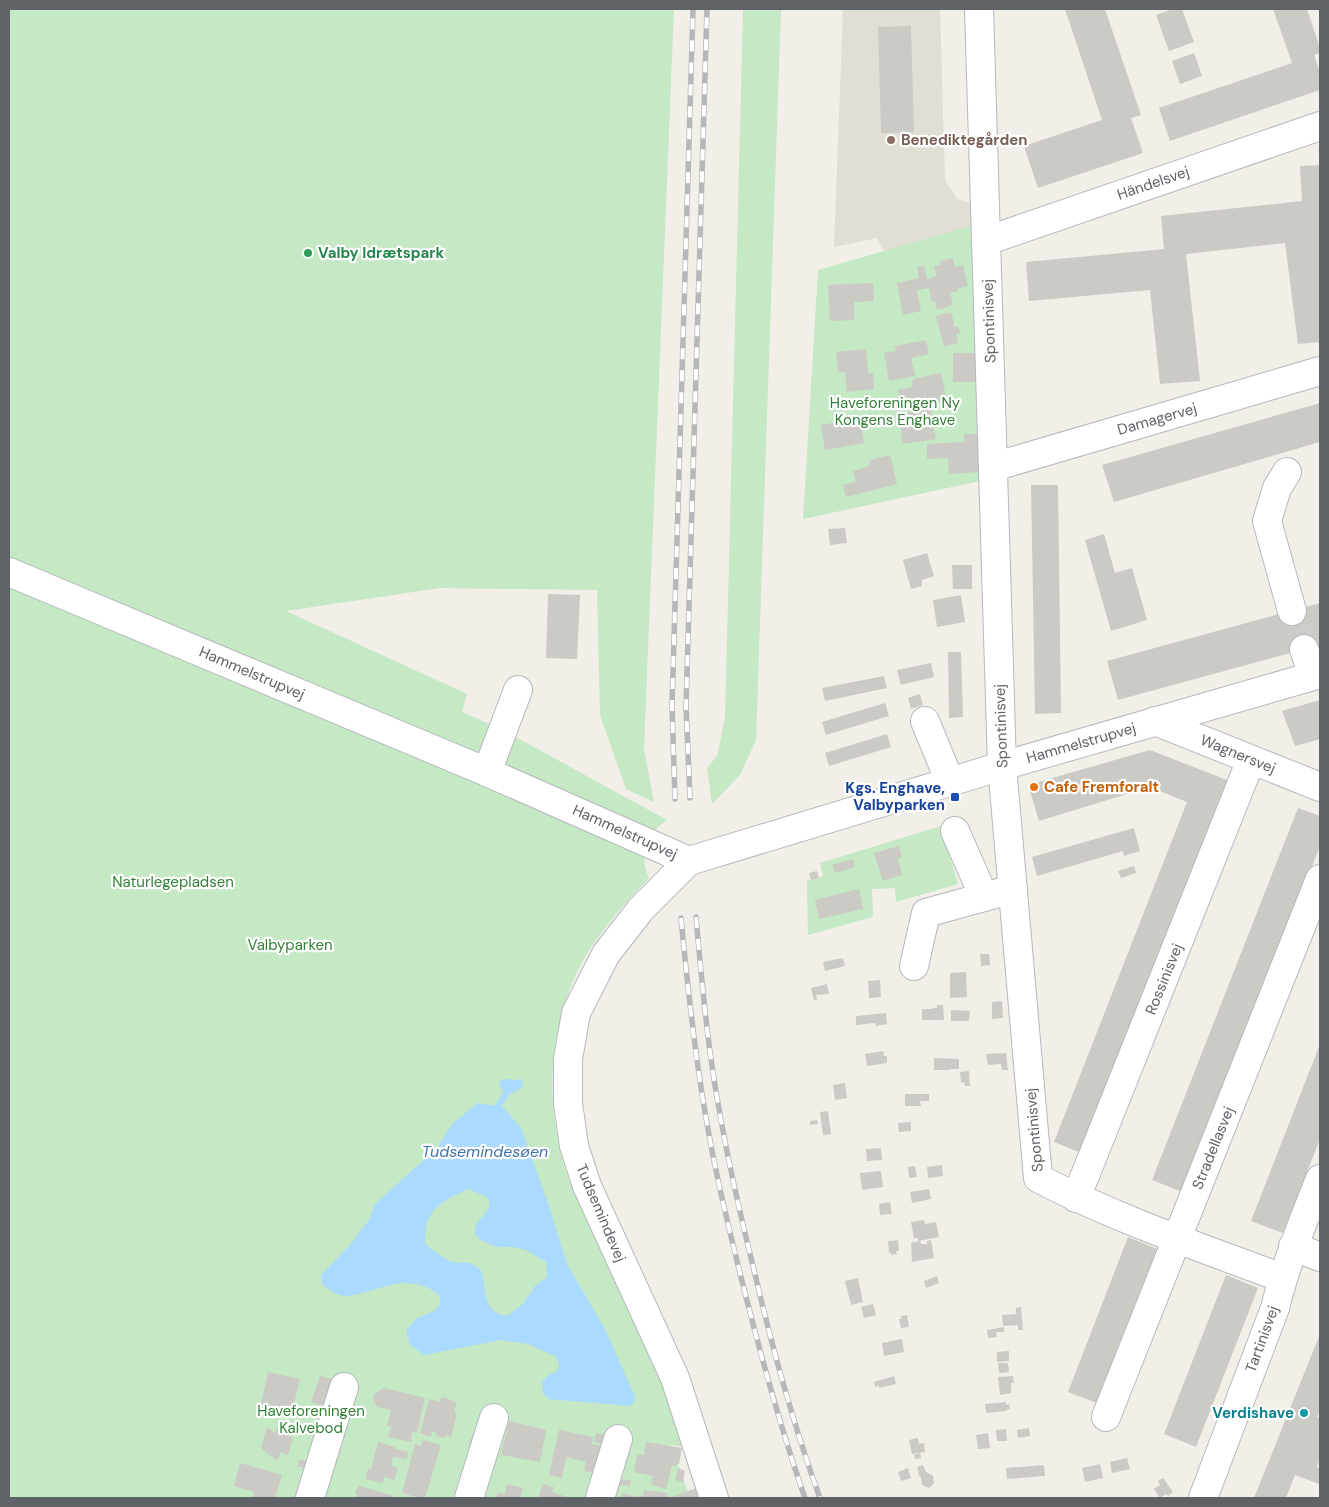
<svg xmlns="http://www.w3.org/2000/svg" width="1329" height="1507" font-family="'DM Sans',sans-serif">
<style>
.education{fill:#e1ded6}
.green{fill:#c5e8c5}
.water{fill:#aadaff;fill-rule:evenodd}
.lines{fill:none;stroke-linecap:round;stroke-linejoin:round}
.stream{stroke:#aadaff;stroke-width:6}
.building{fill:#cccac5}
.minor-tunnel{stroke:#ccccc8;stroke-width:28;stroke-dasharray:28 14;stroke-linecap:butt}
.minor-casing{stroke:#b5b8bc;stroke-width:30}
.minor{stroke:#fff;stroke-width:28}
.rail-casing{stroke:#b6b7b8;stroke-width:5.5}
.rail{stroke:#fff;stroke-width:4;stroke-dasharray:11;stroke-linecap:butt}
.education-dot{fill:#8d6e63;stroke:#fff;stroke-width:2}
.leisure-dot{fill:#2e9e5b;stroke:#fff;stroke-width:2}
.food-dot{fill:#e8710a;stroke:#fff;stroke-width:2}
.transit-dot{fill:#1a4fb4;stroke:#fff;stroke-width:2}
.culture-dot{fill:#0f9aa8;stroke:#fff;stroke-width:2}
.labels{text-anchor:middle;stroke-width:4.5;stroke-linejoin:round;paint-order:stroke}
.education-label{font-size:15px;font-weight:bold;fill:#785e54;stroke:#fff;text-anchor:start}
.street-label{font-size:15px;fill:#5f6368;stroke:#fff}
.leisure-label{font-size:15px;font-weight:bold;fill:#27864d;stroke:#fff;text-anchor:start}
.park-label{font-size:15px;fill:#348238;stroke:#fff}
.food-label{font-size:15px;font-weight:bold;fill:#c56008;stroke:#fff;text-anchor:start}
.transit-label{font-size:15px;font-weight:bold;fill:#164399;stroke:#fff;text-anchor:end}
.culture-label{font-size:15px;font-weight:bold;fill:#0d838f;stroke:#fff;text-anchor:end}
.water-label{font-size:16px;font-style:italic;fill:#4174aa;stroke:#fff}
</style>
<rect width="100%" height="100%" fill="#f1efe8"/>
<polygon class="education" points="843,9 940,9 945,180 957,199 975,204 979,234 890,262 877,238 834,247"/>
<g class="green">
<path d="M 9,9 L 674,9 L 644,749 L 654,802 L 626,789 L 600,715 L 597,590 L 440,588 L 286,611 L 467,694 L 462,712 L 501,729 L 667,820 C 662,824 656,828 652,833 C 643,846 642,864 649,878 C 626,902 604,926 587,954 C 545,1024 543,1115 572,1189 L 653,1361 L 667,1396 L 684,1447 L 671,1445 L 690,1498 L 9,1498 Z"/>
<polygon points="743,9 781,9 756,740 740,775 712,804 707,768 717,756 725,718"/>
<polygon points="978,224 980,481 803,519 818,270"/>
<polygon points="941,826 958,884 896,902 895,888 872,889 873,917 808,935 807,881 823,876 820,863"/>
</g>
<g class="water">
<polygon points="505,1079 518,1080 523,1079 522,1088 508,1095 504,1094 499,1083 502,1080"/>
<path d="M 478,1103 L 503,1107 L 521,1128 L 549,1206 L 567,1264 L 606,1331 L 635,1397 L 635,1400 L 631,1406 L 549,1399 L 543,1393 L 542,1382 L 547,1376 L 557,1371 L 559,1367 L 557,1357 L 528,1344 L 501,1340 L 424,1355 L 410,1345 L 406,1330 L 416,1319 L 434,1311 L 440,1305 L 440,1296 C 414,1274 392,1285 362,1293 C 357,1294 351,1296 346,1296 C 337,1296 329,1290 322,1284 L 321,1275 L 349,1246 L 369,1220 L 375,1204 L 437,1148 L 453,1123 ZM 468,1189 L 485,1196 L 490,1202 L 488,1210 L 477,1223 L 474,1233 L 482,1241 L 497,1247 L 513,1247 L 526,1250 L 546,1262 L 547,1277 L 535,1286 L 523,1304 L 507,1316 C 481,1312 487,1290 481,1270 L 470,1263 L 451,1262 L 432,1250 L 425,1243 C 425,1235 425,1225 429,1218 C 436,1203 454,1196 468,1189 Z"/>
</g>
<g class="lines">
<polyline class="stream" points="498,1106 506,1094"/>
</g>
<g class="building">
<polygon points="1065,9 1105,9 1141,115 1131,118 1143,153 1038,188 1024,146 1102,120"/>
<polygon points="1173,9 1182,9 1194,42 1169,51 1156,15"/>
<polygon points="1273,9 1307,9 1320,48 1320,53 1314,55 1320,72 1320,90 1170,141 1159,108 1292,63"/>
<polygon points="911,26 914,132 881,133 878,27"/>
<polygon points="1194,53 1202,76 1180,84 1172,61"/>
<polygon points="1320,165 1320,342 1298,344 1285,243 1186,254 1200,381 1160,384 1150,290 1029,301 1026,262 1164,249 1161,216 1302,201 1300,166"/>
<polygon points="953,258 955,267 963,265 968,286 957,289 958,291 950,293 953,305 937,310 935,301 932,302 929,288 917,290 921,311 903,315 897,283 919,278 917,267 924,266 927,279 937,276 934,266 941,265 940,261"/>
<polygon points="873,283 874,301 854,302 854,320 830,321 828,285"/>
<polygon points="951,312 955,327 958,327 960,333 956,334 958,343 944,346 936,316"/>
<polygon points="926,340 929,354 911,358 915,376 889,381 884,353 896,351 895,346"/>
<polygon points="866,349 868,373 873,373 874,389 847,392 845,372 838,372 836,352"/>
<polygon points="953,353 977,353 976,382 953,382"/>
<polygon points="941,373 947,402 916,408 913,398 900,400 898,390 912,387 913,379"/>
<polygon points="1320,403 1320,442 1114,502 1102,465"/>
<polygon points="930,407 936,439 903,444 900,424 909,422 907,412"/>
<polygon points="860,418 864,443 825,450 821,425"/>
<polygon points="964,434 978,434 980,472 949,474 948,458 927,459 927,444 964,442"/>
<polygon points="890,455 897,484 846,497 843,485 856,482 853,471 869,466 870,460"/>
<polygon points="1031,485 1058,485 1061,713 1035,714"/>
<polygon points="845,528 847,543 830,545 828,529"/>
<polygon points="1104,534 1115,573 1132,568 1147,620 1111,631 1085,540"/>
<polygon points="927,553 934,576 922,580 922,586 911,589 903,560"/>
<polygon points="952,565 972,565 972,589 953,589"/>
<polygon points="548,594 580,595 577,659 546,658"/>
<polygon points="961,595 965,622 937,627 933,600"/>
<polygon points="1320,603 1320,645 1118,700 1107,661"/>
<polygon points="948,652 961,652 963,717 949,718"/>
<polygon points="931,663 934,677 901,685 897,670"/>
<polygon points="884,676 887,688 825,701 822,688"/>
<polygon points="920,694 923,705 911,709 908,698"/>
<polygon points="1320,700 1320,739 1295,746 1282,711"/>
<polygon points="885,703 889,716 826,735 822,722"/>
<polygon points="887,734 891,747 829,766 825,753"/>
<polygon points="1150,750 1232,782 1086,1155 1054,1142 1187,802 1150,787 1039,821 1028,785"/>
<polygon points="1298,808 1320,816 1320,846 1185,1193 1152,1180"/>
<polygon points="1134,828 1140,851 1124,856 1123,851 1037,876 1032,857"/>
<polygon points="899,846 902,857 898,858 902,875 883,881 874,853"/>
<polygon points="853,859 855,867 835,873 832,865"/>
<polygon points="1134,866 1136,873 1121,878 1118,871"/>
<polygon points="817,871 819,878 811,880 809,873"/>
<polygon points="859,889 863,909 819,919 815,900"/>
<polygon points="980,954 989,954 990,965 981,966"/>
<polygon points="843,958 845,966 825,971 823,962"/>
<polygon points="966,972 967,997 950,998 950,973"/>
<polygon points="880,980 881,997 869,998 868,981"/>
<polygon points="827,984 829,994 816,995 817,1000 814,1000 811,988"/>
<polygon points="1002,1001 1003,1018 992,1019 992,1002"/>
<polygon points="937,1005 943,1005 944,1020 922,1020 922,1009 932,1009 932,1008 937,1008"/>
<polygon points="951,1010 970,1011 969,1021 951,1021"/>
<polygon points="886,1013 887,1024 876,1026 875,1023 856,1025 856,1016"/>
<polygon points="1320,1044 1320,1139 1283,1233 1251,1221"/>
<polygon points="883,1051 884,1056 887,1056 887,1063 867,1066 865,1054"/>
<polygon points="1006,1053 1008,1070 1002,1070 1001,1064 988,1065 986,1054"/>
<polygon points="934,1058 959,1059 959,1069 950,1069 950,1070 934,1070"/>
<polygon points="969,1071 970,1086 965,1086 964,1082 961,1083 960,1072"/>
<polygon points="845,1083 847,1098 835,1100 833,1085"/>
<polygon points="905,1094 929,1094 929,1101 920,1101 921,1106 905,1106"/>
<polygon points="828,1111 831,1134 823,1135 820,1112"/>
<polygon points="817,1120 818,1124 810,1125 810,1121"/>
<polygon points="911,1122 911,1131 899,1132 898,1123"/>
<polygon points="881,1148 882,1160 867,1161 866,1149"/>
<polygon points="942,1165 943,1176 928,1178 927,1167"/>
<polygon points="915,1166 917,1177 909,1178 908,1167"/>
<polygon points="881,1171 883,1187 862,1190 860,1173"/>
<polygon points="929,1189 931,1199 912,1203 910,1192"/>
<polygon points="890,1202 892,1214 880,1215 879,1204"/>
<polygon points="924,1220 925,1224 936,1222 939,1237 918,1241 918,1238 914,1238 911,1222"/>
<polygon points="1128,1237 1162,1251 1102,1405 1068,1392"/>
<polygon points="898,1240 899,1251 896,1251 897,1254 891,1255 891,1252 889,1253 888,1241"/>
<polygon points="931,1240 934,1258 912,1262 911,1243 920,1241 921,1244 927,1244 927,1241"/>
<polygon points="1226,1275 1258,1288 1196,1447 1164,1434"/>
<polygon points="937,1276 939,1283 926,1288 924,1281"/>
<polygon points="858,1278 863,1302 851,1305 845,1281"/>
<polygon points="873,1304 876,1315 864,1318 861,1307"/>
<polygon points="1021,1307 1023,1330 1018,1330 1018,1325 1003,1326 1002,1315 1016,1314 1016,1308"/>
<polygon points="907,1315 909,1327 901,1328 899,1319 901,1319 901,1316"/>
<polygon points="1004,1327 1004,1332 996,1332 997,1337 988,1338 987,1330"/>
<polygon points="1320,1334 1320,1409 1317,1417 1320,1418 1320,1458 1317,1467 1320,1469 1319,1484 1295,1475 1286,1498 1254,1498"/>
<polygon points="902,1339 904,1352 884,1356 882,1343"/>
<polygon points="1009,1351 1009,1361 997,1362 997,1352"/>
<polygon points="998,1363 1008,1363 1009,1372 999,1373"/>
<polygon points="268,1372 300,1379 291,1416 260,1409"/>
<polygon points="320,1376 336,1380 327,1407 311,1402"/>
<polygon points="894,1376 896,1384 879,1388 879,1386 875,1387 874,1382"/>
<polygon points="1013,1376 1014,1383 1011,1383 1011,1393 1000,1395 998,1377"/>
<polygon points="384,1388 425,1398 417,1433 412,1432 411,1442 388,1437 391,1426 387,1426 391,1410 377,1407 373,1399 374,1394"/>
<polygon points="441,1397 457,1402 454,1412 457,1413 451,1437 446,1435 445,1438 436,1436 437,1433 432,1431 431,1437 420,1433 429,1399 440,1402"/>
<polygon points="1006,1402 1006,1405 1009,1404 1010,1409 1006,1410 1006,1411 986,1413 985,1404"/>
<polygon points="509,1421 546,1430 540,1462 501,1455"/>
<polygon points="278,1426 293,1438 288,1455 281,1452 277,1461 261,1448 267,1427 275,1433"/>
<polygon points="1029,1428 1030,1436 1018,1438 1017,1430"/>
<polygon points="1006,1429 1007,1441 997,1441 996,1430"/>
<polygon points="559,1430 593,1437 592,1444 604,1446 597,1473 584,1471 586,1462 566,1457 562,1478 549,1475"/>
<polygon points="596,1433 608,1435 606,1445 594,1442"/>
<polygon points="988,1433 990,1448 978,1449 976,1435"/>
<polygon points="471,1437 480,1439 477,1451 468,1449"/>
<polygon points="918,1438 919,1444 924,1443 925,1452 912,1454 909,1440"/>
<polygon points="423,1440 441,1445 425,1498 420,1498 402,1493 415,1444 421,1446"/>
<polygon points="378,1442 395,1447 395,1449 408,1452 407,1459 393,1457 391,1466 398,1468 394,1480 384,1477 383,1483 365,1479 368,1469 371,1469"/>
<polygon points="646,1442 682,1448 679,1464 676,1464 676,1466 672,1465 666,1489 651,1485 653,1476 634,1472 637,1455 644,1455"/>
<polygon points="920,1453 921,1458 915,1459 914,1455"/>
<polygon points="1127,1458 1130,1469 1112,1473 1110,1462"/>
<polygon points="299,1459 309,1461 308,1468 298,1467"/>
<polygon points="240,1463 282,1475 275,1498 253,1498 254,1492 234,1486"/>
<polygon points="1100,1464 1103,1478 1085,1482 1082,1468"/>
<polygon points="923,1465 926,1472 933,1476 934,1483 929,1488 922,1485 921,1478 919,1475 917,1467"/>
<polygon points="1044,1465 1045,1476 1007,1479 1006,1468"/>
<polygon points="678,1468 685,1471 683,1482 675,1480"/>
<polygon points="908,1468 911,1478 901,1481 898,1472"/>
<polygon points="1163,1478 1173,1492 1168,1496 1166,1494 1160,1498 1154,1489 1160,1485 1158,1481"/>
<polygon points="618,1479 631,1480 630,1486 617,1485"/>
<polygon points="507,1484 523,1488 520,1498 496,1498 498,1492 505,1494"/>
<polygon points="543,1484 554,1487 552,1492 570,1498 538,1498"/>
<polygon points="359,1486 363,1486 363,1487 394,1496 393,1498 358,1498 355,1492"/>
<polygon points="696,1488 700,1498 669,1498"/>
<polygon points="644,1490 668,1493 667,1498 621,1498 622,1493 638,1497 639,1495 643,1496"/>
</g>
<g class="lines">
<polyline class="minor-tunnel" points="1292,611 1304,649"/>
<defs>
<g id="minor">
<path d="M 979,9 L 1002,766 L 1038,1178 C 1116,1219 1200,1247 1282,1278"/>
<polyline points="986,241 1320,126"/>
<polyline points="993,467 1320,371"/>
<polyline points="1287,472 1277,488 1267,521 1292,611"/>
<polyline points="9,572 487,772 689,861 1002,766 1320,674"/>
<polyline points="1304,649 1313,676"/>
<polyline points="925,721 950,782"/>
<polyline points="1155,721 1320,787"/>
<polyline points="487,772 518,690"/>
<polyline points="955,831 984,897"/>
<polyline points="689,861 641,909 606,954 576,1013 568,1059 568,1103 574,1146 587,1186 675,1378 714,1498"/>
<polyline points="914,966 926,913 1013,889"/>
<polyline points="1076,1198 1251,760"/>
<polyline points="1293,1246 1320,1257"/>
<polyline points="1106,1417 1320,879"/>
<polyline points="310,1498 344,1387"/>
<polyline points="469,1498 494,1418"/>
<polyline points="600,1498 618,1439"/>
<path d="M 1203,1498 L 1275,1308 C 1286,1263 1303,1222 1320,1179"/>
</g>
</defs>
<use href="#minor" class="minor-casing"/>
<use href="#minor" class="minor"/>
<defs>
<g id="rail">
<polyline points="690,798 686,706 707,9"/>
<polyline points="675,799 672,706 693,9"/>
<path d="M 696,917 C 700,962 704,1007 710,1052 C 720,1125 736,1198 754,1270 C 772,1347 793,1424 820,1498"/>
<path d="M 681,918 C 688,992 696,1067 710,1140 C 718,1184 729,1229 740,1273 C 759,1349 779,1424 805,1498"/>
</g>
</defs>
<use href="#rail" class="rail-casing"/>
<use href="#rail" class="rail"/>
</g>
<circle class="education-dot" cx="891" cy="140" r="5"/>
<circle class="leisure-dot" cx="308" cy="253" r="5"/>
<circle class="food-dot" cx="1034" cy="787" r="5"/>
<rect class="transit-dot" x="950" y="792" width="10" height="10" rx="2.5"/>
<circle class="culture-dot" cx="1304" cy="1413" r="5"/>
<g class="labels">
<g class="education-label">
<text x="901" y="145">Benediktegården</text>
</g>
<g class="street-label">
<text transform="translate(1153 183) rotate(-19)" y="5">Händelsvej</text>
<text transform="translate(989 321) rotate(-92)" y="5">Spontinisvej</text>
<text transform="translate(1157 419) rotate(-16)" y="5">Damagervej</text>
<text transform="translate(252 673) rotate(23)" y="5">Hammelstrupvej</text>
<text transform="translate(1001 726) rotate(-92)" y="5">Spontinisvej</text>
<text transform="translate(1081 743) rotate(-16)" y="5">Hammelstrupvej</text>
<text transform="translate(1238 754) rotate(22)" y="5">Wagnersvej</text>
<text transform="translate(625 832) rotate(24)" y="5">Hammelstrupvej</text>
<text transform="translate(1164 979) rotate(-68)" y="5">Rossinisvej</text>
<text transform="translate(1034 1130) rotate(-95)" y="5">Spontinisvej</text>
<text transform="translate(1213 1148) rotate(-68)" y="5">Stradellasvej</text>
<text transform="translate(601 1213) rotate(67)" y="5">Tudsemindevej</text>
<text transform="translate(1262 1339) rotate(-70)" y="5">Tartinisvej</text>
</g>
<g class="leisure-label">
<text x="318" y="258">Valby Idrætspark</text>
</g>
<g class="park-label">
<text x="895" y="408">Haveforeningen Ny<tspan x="895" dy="17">Kongens Enghave</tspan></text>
<text x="173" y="887">Naturlegepladsen</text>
<text x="290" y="950">Valbyparken</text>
<text x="311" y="1416">Haveforeningen<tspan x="311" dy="17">Kalvebod</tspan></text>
</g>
<g class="food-label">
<text x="1044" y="792">Cafe Fremforalt</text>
</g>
<g class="transit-label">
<text x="945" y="793">Kgs. Enghave,<tspan x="945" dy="17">Valbyparken</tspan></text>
</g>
<g class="culture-label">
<text x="1294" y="1418">Verdishave</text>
</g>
<g class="water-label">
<text x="485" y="1157">Tudsemindesøen</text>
</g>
</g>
<rect width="1329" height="1507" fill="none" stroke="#5f6368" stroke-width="20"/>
</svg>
